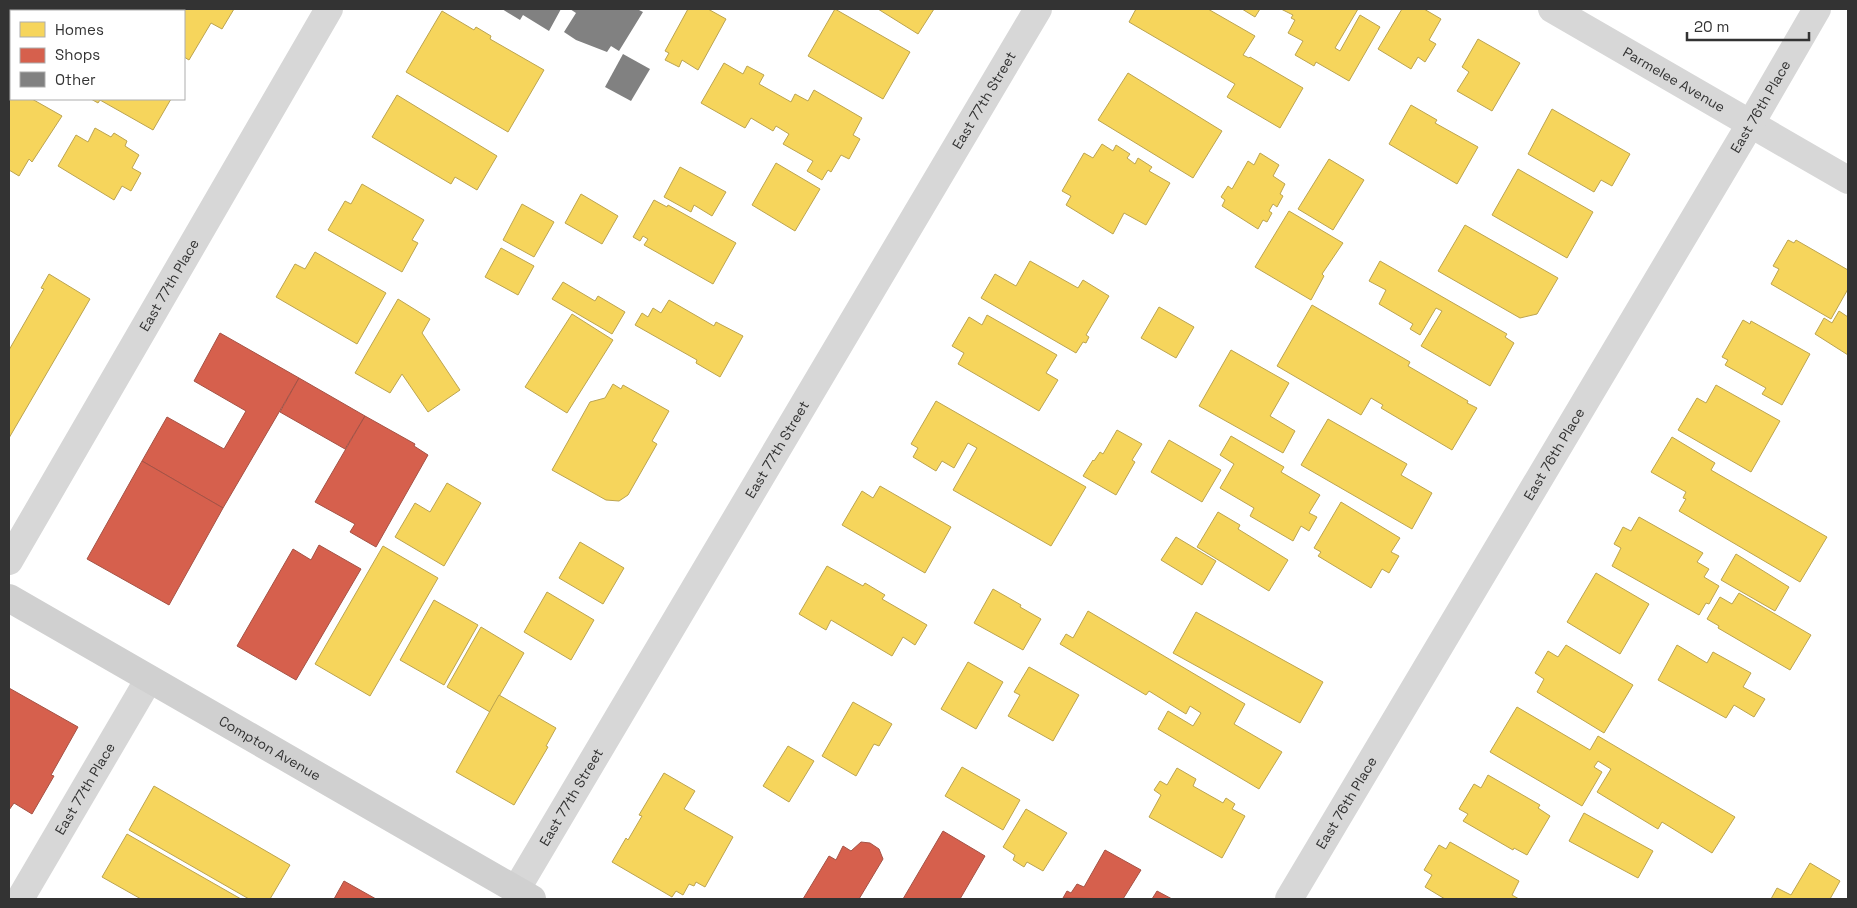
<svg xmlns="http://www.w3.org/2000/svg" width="1857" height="908" font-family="'Space Grotesk',sans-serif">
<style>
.homes{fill:#f6d55c;stroke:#bca450}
.shops{fill:#d6604d;stroke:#a55245}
.building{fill:#818181}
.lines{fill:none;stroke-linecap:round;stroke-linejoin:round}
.minor{stroke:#d7d7d7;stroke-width:28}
.secondary{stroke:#d0d0d0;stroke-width:28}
.labels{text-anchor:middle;stroke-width:5;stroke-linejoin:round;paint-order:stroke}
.street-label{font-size:14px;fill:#333;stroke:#fff}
</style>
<rect width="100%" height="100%" fill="#fff"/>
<g class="homes">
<polygon points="15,9 73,9 75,10 74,11 14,11"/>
<polygon points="131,9 234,9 222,29 211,23 189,60 184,57 184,11 130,11"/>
<polygon points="688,9 708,9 726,19 698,70 682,60 679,67 665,60 669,53 665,51"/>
<polygon points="835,9 910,52 883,99 808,56"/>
<polygon points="878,9 934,9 918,34"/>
<polygon points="1136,9 1208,9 1255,36 1243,55 1249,58 1250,57 1303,88 1280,128 1227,97 1235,84 1129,22"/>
<polygon points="1242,9 1260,9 1255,17"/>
<polygon points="1281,9 1358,9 1335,48 1340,51 1360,15 1380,27 1349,81 1316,62 1314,66 1295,55 1303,41 1288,33 1295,20 1291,18 1293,15"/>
<polygon points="1402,9 1424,9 1441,19 1429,40 1436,44 1425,62 1418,57 1411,69 1378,49"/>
<polygon points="442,11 474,30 476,27 491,36 490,39 544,70 508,132 406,72"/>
<polygon points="1478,39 1520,63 1492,111 1457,91 1469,72 1462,67"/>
<polygon points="724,63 743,74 747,66 764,75 759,84 791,102 795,94 808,101 814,90 862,118 853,135 860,139 849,159 841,155 831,172 828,170 822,180 807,171 813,161 783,144 789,134 776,126 773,131 751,118 745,128 701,103"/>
<polygon points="1128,73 1222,131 1193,178 1098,120"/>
<polygon points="9,85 11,87 11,99 32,99 62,116 32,162 29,159 19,176 9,170"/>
<polygon points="397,95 497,156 477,190 455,177 451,184 372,137"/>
<polygon points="91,99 171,99 153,130 100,100 98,103"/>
<polygon points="1411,105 1437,120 1435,123 1478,147 1457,184 1389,144"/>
<polygon points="1552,109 1630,154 1612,186 1601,180 1594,192 1528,154"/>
<polygon points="95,128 111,137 114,133 127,141 125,146 139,155 132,168 141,173 131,191 122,186 114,200 58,166 76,135 88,142"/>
<polygon points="1102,144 1113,151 1116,145 1130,154 1127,158 1135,164 1138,158 1152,167 1149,171 1170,183 1146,225 1124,213 1113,234 1066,205 1071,196 1062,191 1084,153 1093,158"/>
<polygon points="1260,153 1279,165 1273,176 1285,184 1280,194 1283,196 1277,207 1273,204 1269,211 1272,213 1267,222 1263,220 1258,229 1222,206 1225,200 1221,197 1228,186 1232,189 1248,161 1254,165"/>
<polygon points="1329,159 1364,180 1333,230 1298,209"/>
<polygon points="776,163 820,189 795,231 752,205"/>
<polygon points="680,167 726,192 712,216 694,205 691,212 664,197"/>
<polygon points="1518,169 1593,212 1567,258 1492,215"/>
<polygon points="362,184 424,220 412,240 418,243 402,272 328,230 345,201 351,204"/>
<polygon points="581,194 618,216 602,244 565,223"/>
<polygon points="654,200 667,207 668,205 736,243 713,284 644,245 648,239 643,236 640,241 633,237"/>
<polygon points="522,204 554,222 534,257 503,240"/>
<polygon points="1289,211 1343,243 1322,274 1324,276 1311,300 1255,267"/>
<polygon points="1465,225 1558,278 1537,314 1520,318 1438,271"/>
<polygon points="1788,240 1794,243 1796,240 1848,270 1848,289 1831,319 1771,284 1779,269 1773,266"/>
<polygon points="501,248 534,266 518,295 485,277"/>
<polygon points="315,252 386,293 357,344 276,297 295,264 305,269"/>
<polygon points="1030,261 1078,288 1083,280 1109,296 1086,335 1089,337 1086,343 1083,342 1076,353 981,298 995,274 1016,286"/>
<polygon points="1380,261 1507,334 1505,337 1514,343 1490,386 1421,346 1442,311 1436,308 1420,335 1410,329 1413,324 1379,304 1386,290 1369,281"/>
<polygon points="49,274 90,299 9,438 9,350 44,289 41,288"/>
<polygon points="563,282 595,301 598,296 625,312 612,334 552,299"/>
<polygon points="398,299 430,319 422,333 460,390 428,412 402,374 390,393 355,373"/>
<polygon points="669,300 714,326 716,322 743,336 720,377 696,363 697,360 635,325 642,313 648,317 653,308 661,313"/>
<polygon points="1312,305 1410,362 1408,366 1468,401 1467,403 1477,408 1452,450 1381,408 1383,405 1371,398 1361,415 1277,366"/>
<polygon points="1159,307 1194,327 1176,358 1141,338"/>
<polygon points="1839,311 1848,317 1848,355 1815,334 1824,318 1832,323"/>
<polygon points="572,314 613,340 567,413 525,387"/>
<polygon points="987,315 1057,355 1046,373 1058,380 1039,411 958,364 964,353 952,346 969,317 982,325"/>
<polygon points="1743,320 1750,324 1751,321 1810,354 1782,405 1762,394 1766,388 1725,365 1728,360 1722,357"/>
<polygon points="1231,350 1289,383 1270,416 1295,431 1283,453 1199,406"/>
<polygon points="613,384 621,389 623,385 669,411 652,441 657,444 628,495 619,501 606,500 552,470 590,402 605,398"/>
<polygon points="1716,385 1780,421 1751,472 1678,430 1697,398 1706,403"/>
<polygon points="936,401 1086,487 1051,546 953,490 977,448 968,443 954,468 942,461 936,471 913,457 918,448 911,444"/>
<polygon points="1328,419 1407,464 1401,475 1432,493 1412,529 1301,465"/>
<polygon points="1117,430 1142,444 1132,460 1135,462 1116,495 1083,476 1093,460 1094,461 1100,452 1103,454"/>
<polygon points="1231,436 1284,467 1281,472 1320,495 1309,513 1317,517 1309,531 1301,526 1293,541 1250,516 1254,508 1220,488 1234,464 1220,455"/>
<polygon points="1672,437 1715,463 1711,470 1827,537 1800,582 1679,511 1686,499 1683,498 1686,492 1651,472"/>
<polygon points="1169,440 1221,470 1202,502 1151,472"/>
<polygon points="447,483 481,503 444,566 395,537 415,503 430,512"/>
<polygon points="880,486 951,527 925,573 842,525 862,491 873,498"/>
<polygon points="1341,502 1400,538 1391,552 1399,556 1389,573 1382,569 1371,588 1318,556 1321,552 1314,548"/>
<polygon points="1218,512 1240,525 1238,529 1288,560 1269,591 1197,547"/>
<polygon points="1639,517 1703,553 1697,562 1709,569 1704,577 1719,586 1709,604 1706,603 1699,615 1612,566 1621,548 1614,544 1623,527 1631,531"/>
<polygon points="1176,537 1216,561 1202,585 1161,560"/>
<polygon points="580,542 624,568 603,604 559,578"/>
<polygon points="383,546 438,578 370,696 315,664"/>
<polygon points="1736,554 1789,587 1775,611 1721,580"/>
<polygon points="827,566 863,586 865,583 885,595 882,599 927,625 915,645 903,637 892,656 831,620 826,630 799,614"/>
<polygon points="1596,573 1649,604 1620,654 1567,622"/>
<polygon points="993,589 1021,605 1020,607 1041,619 1023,650 974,623"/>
<polygon points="547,592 594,620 571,660 524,632"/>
<polygon points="1739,593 1811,635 1790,670 1718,628 1719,626 1707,619 1720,597 1732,604"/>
<polygon points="434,600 478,625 444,685 400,660"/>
<polygon points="1088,611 1245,704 1234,724 1282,752 1259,789 1158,729 1168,711 1193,726 1201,713 1190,706 1186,714 1149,691 1146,695 1060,644 1066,634 1073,638"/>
<polygon points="1196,612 1323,682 1300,723 1173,653"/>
<polygon points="481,627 524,653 490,712 447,687"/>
<polygon points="1566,645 1633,685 1604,733 1537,692 1544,679 1535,673 1548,651 1558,657"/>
<polygon points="1677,645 1707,663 1713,652 1751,673 1743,687 1765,699 1754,717 1734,705 1726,718 1658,680"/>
<polygon points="968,662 1003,682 976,729 941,709"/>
<polygon points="1029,667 1079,695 1053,741 1008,716 1020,695 1014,692"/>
<polygon points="499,695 556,728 546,746 548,747 514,805 456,772"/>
<polygon points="853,702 892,724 879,746 874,744 856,776 822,756"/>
<polygon points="1517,707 1590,750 1598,736 1735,817 1712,853 1662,822 1658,829 1597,792 1611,769 1598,761 1594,767 1602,772 1582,806 1490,752"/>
<polygon points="788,746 814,761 789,802 763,786"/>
<polygon points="962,767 1020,800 1003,830 945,796"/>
<polygon points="1177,768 1196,779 1193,786 1223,803 1226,798 1235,804 1232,809 1245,816 1222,858 1149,817 1161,795 1154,790 1160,781 1167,785"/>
<polygon points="664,773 695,791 684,809 733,837 705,887 696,882 694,886 689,884 683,895 676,891 672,897 612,862 626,838 628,840 642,816 639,815"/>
<polygon points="1488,775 1540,805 1538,808 1550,816 1527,855 1514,848 1513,850 1463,821 1468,814 1459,809 1474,784 1481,788"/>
<polygon points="154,786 290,865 270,899 249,899 129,830"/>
<polygon points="1026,809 1067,833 1043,871 1027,862 1024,867 1013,860 1015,855 1003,847"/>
<polygon points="1584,813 1653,851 1638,878 1569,841"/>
<polygon points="127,834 241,899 141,899 102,877"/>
<polygon points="1450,842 1519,881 1512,895 1519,899 1445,899 1425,887 1432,875 1424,870 1439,845 1446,849"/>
<polygon points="1810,863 1840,881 1830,899 1771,899 1777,888 1791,895"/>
</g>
<g class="shops">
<polygon points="220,333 299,378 223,508 142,461 167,417 224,449 246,411 194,381"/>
<polygon points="299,378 365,416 345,449 280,412"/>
<polygon points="365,416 415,444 414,446 428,455 376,547 350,532 355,524 315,502"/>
<polygon points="142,461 223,508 169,605 87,559"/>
<polygon points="319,545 361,569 296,680 237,646 293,549 311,560"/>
<polygon points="9,688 78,727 51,775 54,776 32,814 14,803 9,810"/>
<polygon points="943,831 985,856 960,899 903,899"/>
<polygon points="861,842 870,843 879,849 883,859 859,899 803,899 829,856 836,860 843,846 851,851"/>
<polygon points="1105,850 1141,870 1123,899 1063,898 1067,891 1071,893 1077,884 1084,887"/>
<polygon points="344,881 376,899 334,899"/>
<polygon points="1157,891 1172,899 1152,899"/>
</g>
<g class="building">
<polygon points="502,9 561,9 549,31 523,15 520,20"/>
<polygon points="570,9 637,9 643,12 619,51 611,46 607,52 576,40 564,32 576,13"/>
<polygon points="623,54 650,69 631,101 605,87"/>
</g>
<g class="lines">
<g class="minor">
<path id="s1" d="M 1552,9 L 1848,180"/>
<path id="s2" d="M 9,561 L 329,9"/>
<path id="s3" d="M 516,890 L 1038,9"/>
<path id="s4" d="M 20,899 L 149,679"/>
<path id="s5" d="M 1289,899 L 1751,123 L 1817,9"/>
</g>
<path class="secondary" id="s6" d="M 9,598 L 532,899"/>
</g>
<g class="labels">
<g class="street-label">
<text dy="5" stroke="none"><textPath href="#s1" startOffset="141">Parmelee Avenue</textPath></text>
<text dy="5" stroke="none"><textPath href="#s3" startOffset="918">East 77th Street</textPath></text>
<text dy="5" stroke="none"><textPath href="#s5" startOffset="922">East 76th Place</textPath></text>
<text dy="5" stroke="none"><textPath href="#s2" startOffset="319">East 77th Place</textPath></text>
<text dy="5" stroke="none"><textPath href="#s3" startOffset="512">East 77th Street</textPath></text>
<text dy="5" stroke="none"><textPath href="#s5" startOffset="518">East 76th Place</textPath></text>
<text dy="5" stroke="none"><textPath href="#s6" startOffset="301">Compton Avenue</textPath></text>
<text dy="5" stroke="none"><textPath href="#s4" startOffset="128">East 77th Place</textPath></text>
<text dy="5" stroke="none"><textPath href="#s3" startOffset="108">East 77th Street</textPath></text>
<text dy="5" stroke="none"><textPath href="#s5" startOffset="112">East 76th Place</textPath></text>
</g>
</g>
<rect width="1857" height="908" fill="none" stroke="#333333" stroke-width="20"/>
<rect x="10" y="10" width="175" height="90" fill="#ffffff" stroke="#adadad"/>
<rect x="20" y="22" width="25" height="15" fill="#f6d55c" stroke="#adadad"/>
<text x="55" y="35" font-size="15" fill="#333333">Homes</text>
<rect x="20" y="48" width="25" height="15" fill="#d6604d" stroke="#adadad"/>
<text x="55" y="60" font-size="15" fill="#333333">Shops</text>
<rect x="20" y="72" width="25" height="15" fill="#818181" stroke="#adadad"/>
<text x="55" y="85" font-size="15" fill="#333333">Other</text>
<path d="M1687 32v8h122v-8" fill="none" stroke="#333333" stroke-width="2.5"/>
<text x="1694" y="32" font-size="15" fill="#333333" stroke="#ffffff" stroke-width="4" paint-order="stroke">20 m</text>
</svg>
